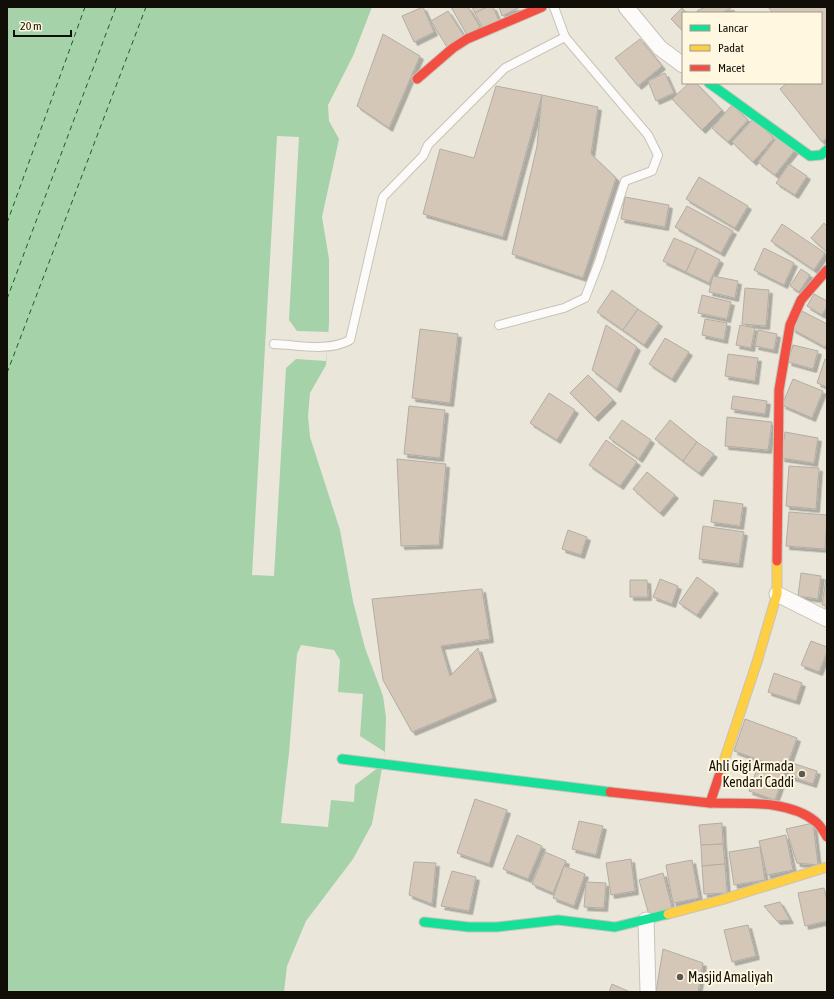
<svg xmlns="http://www.w3.org/2000/svg" width="834" height="999" font-family="'Asap Condensed',sans-serif">
<style>
.water{fill:#a5d2a8}
.pier{fill:#eae6da}
.lines{fill:none;stroke-linecap:round;stroke-linejoin:round}
.ferry{stroke:#165d2a;stroke-width:1;stroke-dasharray:5 4;stroke-linecap:butt}
.building{fill:#d5c7b7;stroke:#b2ada5;filter:url(#shadow)}
.lane-casing{stroke:#c7c3ba;stroke-width:10}
.street-casing{stroke:#c7c3ba;stroke-width:17}
.fast-casing{stroke:#c7c3ba;stroke-width:11}
.slow-casing{stroke:#c7c3ba;stroke-width:11}
.jam-casing{stroke:#c7c3ba;stroke-width:11}
.lane{stroke:#fcfbf9;stroke-width:8}
.street{stroke:#fcfbf9;stroke-width:15}
.fast{stroke:#16e098;stroke-width:9}
.slow{stroke:#ffcf43;stroke-width:9}
.jam{stroke:#f24e42;stroke-width:9}
.poi-dot{fill:#5c5a50;stroke:#fff7e0;stroke-width:1.5}
.labels{text-anchor:middle;stroke-width:4;stroke-linejoin:round;paint-order:stroke}
.poi-label{font-size:14px;fill:#100e06;stroke:#fff7e0;text-anchor:end}
</style>
<defs>
<filter id="shadow"><feDropShadow dx="3.5" dy="3.5" stdDeviation="0" flood-color="#0004"/></filter>
</defs>
<rect width="100%" height="100%" fill="#eae6da"/>
<polygon class="water" points="7,7 372,7 353,56 328,105 329,121 339,139 322,217 329,259 329,324 326,365 310,393 308,416 310,437 340,530 353,601 365,648 383,696 386,717 385,752 372,824 353,859 306,921 287,966 284,992 7,992"/>
<g class="pier">
<polygon points="277,136 299,137 289,320 297,331 329,332 326,361 296,359 286,368 274,576 252,575"/>
<polygon points="301,645 334,650 340,660 338,692 363,694 360,736 385,752 383,764 355,785 354,802 331,800 328,827 281,823 289,753 297,654"/>
</g>
<g class="lines">
<g class="ferry">
<polyline points="7,223 85,7"/>
<polyline points="7,299 116,7"/>
<polyline points="7,373 146,7"/>
</g>
</g>
<g class="building">
<polygon points="423,7 434,32 414,42 402,16"/>
<polygon points="451,7 468,7 480,27 467,35"/>
<polygon points="472,7 487,7 475,13"/>
<polygon points="487,7 493,7 499,21 483,29 475,13"/>
<polygon points="499,7 520,7 502,16"/>
<polygon points="705,7 731,7 731,8 722,13 698,13 697,11"/>
<polygon points="768,7 827,7 827,138 822,142 780,89 787,83 821,83 821,13 773,13"/>
<polygon points="682,8 687,13 683,13 683,31 671,19"/>
<polygon points="448,11 464,36 447,47 431,21"/>
<polygon points="383,34 420,56 389,128 357,106"/>
<polygon points="640,39 662,66 638,86 615,58"/>
<polygon points="665,73 674,93 656,101 648,81"/>
<polygon points="689,83 696,83 722,110 702,130 672,99"/>
<polygon points="496,86 542,95 503,237 423,214 440,149 474,158"/>
<polygon points="542,95 598,107 591,154 616,178 583,278 512,254 537,146"/>
<polygon points="732,105 748,120 728,142 712,128"/>
<polygon points="753,119 774,138 753,162 732,142"/>
<polygon points="778,136 795,150 775,175 758,162"/>
<polygon points="789,164 807,176 795,195 776,183"/>
<polygon points="699,177 748,206 735,228 686,199"/>
<polygon points="625,197 669,205 665,227 621,219"/>
<polygon points="687,206 733,231 721,253 675,227"/>
<polygon points="824,223 827,226 827,252 811,238"/>
<polygon points="782,224 825,253 814,270 771,241"/>
<polygon points="674,238 697,248 686,272 663,261"/>
<polygon points="697,248 720,260 709,283 686,272"/>
<polygon points="764,248 794,263 784,285 754,270"/>
<polygon points="801,269 810,275 799,292 790,286"/>
<polygon points="713,276 738,281 735,298 709,292"/>
<polygon points="745,288 769,290 766,326 742,324"/>
<polygon points="612,290 638,309 623,330 597,312"/>
<polygon points="814,294 827,301 827,306 822,315 807,306"/>
<polygon points="702,295 731,302 727,319 698,313"/>
<polygon points="638,309 659,323 644,345 623,330"/>
<polygon points="802,311 827,324 827,343 825,347 792,329"/>
<polygon points="705,319 727,323 724,340 702,335"/>
<polygon points="606,325 637,347 617,389 592,370"/>
<polygon points="740,325 755,328 751,348 736,345"/>
<polygon points="420,329 458,334 450,403 412,398"/>
<polygon points="758,330 777,334 774,350 755,346"/>
<polygon points="665,338 689,352 672,379 649,364"/>
<polygon points="793,345 818,351 813,369 788,362"/>
<polygon points="728,354 758,358 755,381 725,376"/>
<polygon points="825,359 827,360 827,387 817,383"/>
<polygon points="588,375 613,400 595,418 570,393"/>
<polygon points="793,379 823,391 812,418 782,405"/>
<polygon points="549,393 575,410 557,440 530,423"/>
<polygon points="733,396 767,401 765,414 731,409"/>
<polygon points="409,406 445,410 440,458 404,454"/>
<polygon points="727,417 772,422 768,450 725,446"/>
<polygon points="622,420 651,440 639,459 609,438"/>
<polygon points="670,420 697,442 683,461 655,439"/>
<polygon points="785,432 818,438 814,463 781,458"/>
<polygon points="606,440 637,462 620,486 589,465"/>
<polygon points="697,442 714,454 699,473 683,461"/>
<polygon points="397,459 446,464 439,545 401,546"/>
<polygon points="789,466 819,468 816,509 786,506"/>
<polygon points="647,472 675,495 660,513 633,489"/>
<polygon points="714,500 743,504 740,526 711,522"/>
<polygon points="789,512 827,515 825,549 786,546"/>
<polygon points="703,526 744,532 739,564 699,559"/>
<polygon points="568,530 587,537 581,555 562,549"/>
<polygon points="801,573 821,576 818,599 798,596"/>
<polygon points="697,577 715,590 697,615 679,603"/>
<polygon points="660,579 678,586 672,604 653,597"/>
<polygon points="826,579 827,579 827,606 822,605"/>
<polygon points="630,580 647,580 648,597 630,597"/>
<polygon points="482,589 490,639 441,646 450,676 478,648 493,698 412,732 383,680 372,599"/>
<polygon points="811,641 827,647 827,652 819,672 801,665"/>
<polygon points="774,673 802,683 796,701 768,692"/>
<polygon points="745,719 797,738 775,800 749,791 757,769 762,770 765,762 734,751"/>
<polygon points="792,763 817,771 813,784 788,776"/>
<polygon points="475,799 507,810 489,864 457,853"/>
<polygon points="579,821 603,826 596,855 572,849"/>
<polygon points="722,823 723,844 701,845 699,825"/>
<polygon points="813,823 818,865 797,863 786,829"/>
<polygon points="517,835 542,846 528,879 503,869"/>
<polygon points="786,835 793,870 767,875 759,841"/>
<polygon points="723,844 725,864 702,866 701,845"/>
<polygon points="760,847 765,880 734,885 729,852"/>
<polygon points="545,852 566,861 553,893 532,884"/>
<polygon points="631,859 635,891 611,895 606,863"/>
<polygon points="692,860 699,898 673,903 666,865"/>
<polygon points="414,862 436,863 432,904 409,895"/>
<polygon points="725,864 727,893 704,894 702,866"/>
<polygon points="564,866 585,874 574,906 553,898"/>
<polygon points="452,871 476,877 469,911 441,906"/>
<polygon points="663,873 672,908 649,915 639,880"/>
<polygon points="586,882 606,883 604,908 584,907"/>
<polygon points="824,888 827,901 827,921 805,926 798,893"/>
<polygon points="780,902 790,920 777,921 764,906"/>
<polygon points="748,925 756,956 732,962 724,930"/>
<polygon points="663,949 703,963 698,992 656,992"/>
<polygon points="612,984 630,992 609,992"/>
</g>
<g class="lines">
<defs>
<g id="lane">
<polyline points="499,325 564,308 585,298 599,262 625,181 652,171 658,155 648,135 565,37 554,7"/>
<path d="M 274,344 C 299,345 328,352 350,340 L 383,197 L 423,156 L 428,145 L 505,68 L 565,37"/>
</g>
<g id="street">
<polyline points="626,7 660,48 683,65"/>
<polyline points="777,594 827,619"/>
<polyline points="646,920 648,992"/>
</g>
<g id="fast">
<polyline points="709,83 810,156 821,155 827,150"/>
<polyline points="342,759 610,792"/>
<polyline points="424,922 469,927 497,927 558,920 615,927 668,914"/>
</g>
<g id="slow">
<polyline points="719,776 757,662 777,594 777,561"/>
<polyline points="668,914 721,900 827,867"/>
</g>
<g id="jam">
<polyline points="417,79 453,48 467,39 542,7"/>
<polyline points="777,561 779,390 790,325 801,300 827,270"/>
<path d="M 719,776 L 710,803 C 743,804 789,799 816,822 C 821,826 824,832 827,837"/>
<polyline points="610,792 710,803"/>
</g>
</defs>
<use href="#lane" class="lane-casing"/>
<use href="#street" class="street-casing"/>
<use href="#fast" class="fast-casing"/>
<use href="#slow" class="slow-casing"/>
<use href="#jam" class="jam-casing"/>
<use href="#lane" class="lane"/>
<use href="#street" class="street"/>
<use href="#fast" class="fast"/>
<use href="#slow" class="slow"/>
<use href="#jam" class="jam"/>
</g>
<g class="poi-dot">
<circle cx="802" cy="774" r="4"/>
<circle cx="680" cy="977" r="4"/>
</g>
<g class="labels">
<g class="poi-label">
<text x="794" y="771">Ahli Gigi Armada<tspan x="794" dy="16">Kendari Caddi</tspan></text>
<text x="688" y="982" text-anchor="start">Masjid Amaliyah</text>
</g>
</g>
<rect width="834" height="999" fill="none" stroke="#100e06" stroke-width="16"/>
<rect x="682" y="12" width="140" height="72" fill="#fff7e0" stroke="#9f9a89"/>
<rect x="690" y="25" width="20" height="6" fill="#16e098" stroke="#9f9a89"/>
<text x="718" y="32" font-size="12" fill="#100e06">Lancar</text>
<rect x="690" y="45" width="20" height="6" fill="#ffcf43" stroke="#9f9a89"/>
<text x="718" y="52" font-size="12" fill="#100e06">Padat</text>
<rect x="690" y="65" width="20" height="6" fill="#f24e42" stroke="#9f9a89"/>
<text x="718" y="72" font-size="12" fill="#100e06">Macet</text>
<path d="M14 30v6h57v-6" fill="none" stroke="#100e06" stroke-width="2"/>
<text x="20" y="30" font-size="12" fill="#100e06" stroke="#fff7e0" stroke-width="3" paint-order="stroke">20 m</text>
</svg>
